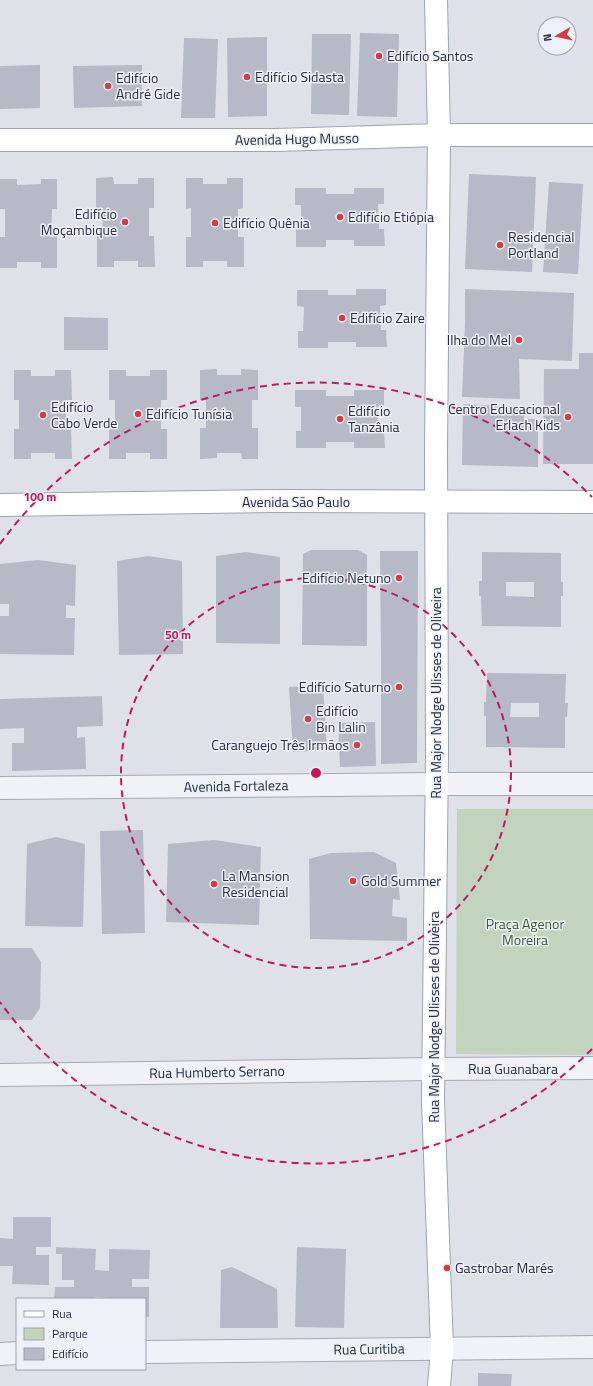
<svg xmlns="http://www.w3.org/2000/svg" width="593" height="1386" font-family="'Titillium Web',sans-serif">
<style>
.green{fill:#c2d3be}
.building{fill:#b5bac6;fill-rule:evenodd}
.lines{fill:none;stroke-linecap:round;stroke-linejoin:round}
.minor-casing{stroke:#a3a8b2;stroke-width:24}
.major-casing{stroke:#9ca4b5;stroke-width:24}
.minor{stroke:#f1f2f7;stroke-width:22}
.major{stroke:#fff;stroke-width:22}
.ring{fill:none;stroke:#c2185b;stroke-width:2;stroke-dasharray:7 5}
.poi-dot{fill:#d63a46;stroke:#edf0f6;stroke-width:1.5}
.labels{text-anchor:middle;stroke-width:3;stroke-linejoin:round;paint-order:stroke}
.poi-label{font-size:14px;fill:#262e40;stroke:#edf0f6;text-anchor:start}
.street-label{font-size:14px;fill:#262e40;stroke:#edf0f6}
.park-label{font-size:14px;fill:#375d33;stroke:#edf0f6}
.centre{fill:#c2185b;stroke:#edf0f6;stroke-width:2}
.ring-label{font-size:12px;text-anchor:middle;font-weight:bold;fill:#c2185b;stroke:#edf0f6;stroke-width:3;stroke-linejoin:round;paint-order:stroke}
</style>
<rect width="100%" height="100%" fill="#dee1e8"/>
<polygon class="green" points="457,809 593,809 593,1055 456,1054"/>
<g class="building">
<polygon points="360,33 399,34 397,117 357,116"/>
<polygon points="312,34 351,34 349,115 311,114"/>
<polygon points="267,37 267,116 228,117 227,38"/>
<polygon points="184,38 218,39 215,118 181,118"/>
<polygon points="40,65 40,108 0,109 0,66"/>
<polygon points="142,65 142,106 74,108 73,66"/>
<polygon points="469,174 536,177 532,272 465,269"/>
<polygon points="113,177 114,184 138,184 138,178 154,178 154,208 149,208 149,236 154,236 155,267 138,267 138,261 114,261 114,267 97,267 97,236 102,236 103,208 96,208 96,178"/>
<polygon points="186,178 203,178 203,184 227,184 227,178 243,178 243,208 238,209 238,237 244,237 244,267 227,267 227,261 203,261 203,267 186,267 186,237 191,237 191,208 186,209"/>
<polygon points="0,179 17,179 17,185 41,184 41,179 57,179 57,209 52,209 51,237 57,237 57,268 41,268 41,262 17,262 17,268 0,268 0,237 5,237 5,209 0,209"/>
<polygon points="549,182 583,184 578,274 543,272"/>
<polygon points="295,188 326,188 326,194 354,194 354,188 384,188 384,204 378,204 379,229 384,229 385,246 354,246 354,240 326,240 326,247 296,247 296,229 301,229 301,205 295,205"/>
<polygon points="356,289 386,289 386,305 380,306 381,330 386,330 387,347 356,347 356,342 328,342 328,348 298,348 298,331 303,331 304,307 297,306 297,290 328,290 328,295 356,295"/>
<polygon points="465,289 574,293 572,361 519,359 520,399 462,397 465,323"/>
<polygon points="64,317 108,318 108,350 64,350"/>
<polygon points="579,353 593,353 593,464 543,464 544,369 579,369"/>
<polygon points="217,369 217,375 241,375 241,369 258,370 258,400 252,400 252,428 258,428 258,459 242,459 241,453 217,453 217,458 200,459 200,428 206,428 206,400 200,400 200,370"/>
<polygon points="14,370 31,370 31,376 55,376 55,370 71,370 72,400 66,400 66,429 71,429 72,459 55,459 55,453 31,453 31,459 14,459 14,429 19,429 19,400 14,400"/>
<polygon points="109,370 126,370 126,376 150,376 150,370 167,370 167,400 161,400 161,429 167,429 167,459 150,459 150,453 126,453 126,459 109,459 109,429 115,428 115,400 109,400"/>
<polygon points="295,390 326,390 326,396 354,396 354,390 384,390 384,406 378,406 378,430 384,430 385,448 354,448 354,442 326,442 326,448 296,448 296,431 301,431 301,407 295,407"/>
<polygon points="463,404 524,407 524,419 538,419 538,467 462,465"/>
<polygon points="311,550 358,550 367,555 367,646 302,645 303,554"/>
<polygon points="380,551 418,551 417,763 381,764 381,656"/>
<polygon points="246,552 280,557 280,644 216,643 216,556"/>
<path d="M 482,552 L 561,553 L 561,582 L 563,582 L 563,596 L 561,596 L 561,627 L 482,626 L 481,596 L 479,596 L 479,581 L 482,581 ZM 506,582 L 534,582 L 534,597 L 506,596 Z"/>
<polygon points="148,556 182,561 183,654 119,655 117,561"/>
<polygon points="38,560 76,565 75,606 66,605 66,618 75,618 74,655 0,654 0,616 9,616 9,604 0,604 0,564"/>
<path d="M 487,673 L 566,674 L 565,703 L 568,703 L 567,717 L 565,717 L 565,748 L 486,747 L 486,716 L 484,716 L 484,702 L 486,702 ZM 511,703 L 539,703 L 539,717 L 510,717 Z"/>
<polygon points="323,685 327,750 293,752 289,687"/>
<polygon points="102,696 103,726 77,727 77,738 85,737 86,769 12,771 12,743 24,743 24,728 0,729 0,699"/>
<polygon points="375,722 376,766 340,767 338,723"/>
<polygon points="143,830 145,933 102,934 100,831"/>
<polygon points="56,837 85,844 83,927 25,926 27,844"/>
<polygon points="214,840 261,847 259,925 166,922 168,844"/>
<polygon points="374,852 396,863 400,900 393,899 392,916 407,918 407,941 310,939 309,859 331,853"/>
<polygon points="0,948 32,948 41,962 40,1008 32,1020 0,1020"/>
<polygon points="13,1217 51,1217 51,1247 36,1247 36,1255 49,1255 49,1285 12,1284 13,1266 0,1266 0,1238 13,1239"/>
<polygon points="56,1247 96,1249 95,1270 109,1271 109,1249 150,1250 149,1279 132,1279 132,1287 149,1287 149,1317 145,1317 145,1299 109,1299 109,1298 95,1297 95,1299 54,1299 55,1287 74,1287 74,1280 62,1280 62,1254 56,1254"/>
<polygon points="297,1247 346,1249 344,1328 295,1327"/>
<polygon points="232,1267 277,1289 278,1328 220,1328 221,1270"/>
<polygon points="478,1373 512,1374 511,1386 478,1386"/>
</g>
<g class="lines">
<defs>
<g id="minor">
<polyline points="0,788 437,784 593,784"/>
<polyline points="0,1075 433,1069 593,1068"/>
<polyline points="145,1352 593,1347"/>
<polyline points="0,1354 17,1353"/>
</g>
<g id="major">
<polyline points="436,0 439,135 436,449 437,756 433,1100 442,1349 439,1386"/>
<polyline points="0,140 276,140 439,135 593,135"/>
<polyline points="0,505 276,501 593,502"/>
</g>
</defs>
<use href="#minor" class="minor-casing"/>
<use href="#major" class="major-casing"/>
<use href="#minor" class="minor"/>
<use href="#major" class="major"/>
</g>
<g class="ring">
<circle cx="316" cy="773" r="195"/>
<path d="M592 1049A390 390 0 0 1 0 1002M0 544A390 390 0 0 1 592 497"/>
</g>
<g class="poi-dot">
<circle cx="379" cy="56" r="4"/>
<circle cx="247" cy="77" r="4"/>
<circle cx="108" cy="86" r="4"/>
<circle cx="340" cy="217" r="4"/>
<circle cx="125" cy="222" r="4"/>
<circle cx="215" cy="223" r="4"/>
<circle cx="500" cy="245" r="4"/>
<circle cx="342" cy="318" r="4"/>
<circle cx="519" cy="340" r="4"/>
<circle cx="138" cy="414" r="4"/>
<circle cx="43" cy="415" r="4"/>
<circle cx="568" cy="417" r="4"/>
<circle cx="340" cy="419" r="4"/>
<circle cx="399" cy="578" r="4"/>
<circle cx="399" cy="687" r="4"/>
<circle cx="308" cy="719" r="4"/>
<circle cx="357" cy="745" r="4"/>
<circle cx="353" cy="881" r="4"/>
<circle cx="214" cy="884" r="4"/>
<circle cx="447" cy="1268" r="4"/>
</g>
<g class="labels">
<g class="poi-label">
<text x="387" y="61">Edifício Santos</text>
<text x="255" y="82">Edifício Sidasta</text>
<text x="116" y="83">Edifício<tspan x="116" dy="16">André Gide</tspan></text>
<text x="117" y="219" text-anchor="end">Edifício<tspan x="117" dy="16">Moçambique</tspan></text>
<text x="348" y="222">Edifício Etiópia</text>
<text x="223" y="228">Edifício Quênia</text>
<text x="508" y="242">Residencial<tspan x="508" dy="16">Portland</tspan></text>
<text x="350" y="323">Edifício Zaire</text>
<text x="511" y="345" text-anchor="end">Ilha do Mel</text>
<text x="51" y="412">Edifício<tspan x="51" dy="16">Cabo Verde</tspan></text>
<text x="560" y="414" text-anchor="end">Centro Educacional<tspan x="560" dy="16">Erlach Kids</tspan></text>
<text x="348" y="416">Edifício<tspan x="348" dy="16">Tanzânia</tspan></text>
<text x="146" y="419">Edifício Tunísia</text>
<text x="391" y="583" text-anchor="end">Edifício Netuno</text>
<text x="391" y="692" text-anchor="end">Edifício Saturno</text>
<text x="316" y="716">Edifício<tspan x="316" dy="16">Bin Lalin</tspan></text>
<text x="349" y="750" text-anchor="end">Caranguejo Três Irmãos</text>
<text x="222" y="881">La Mansion<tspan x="222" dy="16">Residencial</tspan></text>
<text x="361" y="886">Gold Summer</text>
<text x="455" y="1273">Gastrobar Marés</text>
</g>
<g class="street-label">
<text transform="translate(297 139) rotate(-1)" y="5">Avenida Hugo Musso</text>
<text x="296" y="507">Avenida São Paulo</text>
<text transform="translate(436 693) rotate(-90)" y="5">Rua Major Nodge Ulisses de Oliveira</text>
<text transform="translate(236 786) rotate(-1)" y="5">Avenida Fortaleza</text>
<text transform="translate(434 1017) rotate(-90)" y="5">Rua Major Nodge Ulisses de Oliveira</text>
<text x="513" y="1074">Rua Guanabara</text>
<text transform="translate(217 1072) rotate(-1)" y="5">Rua Humberto Serrano</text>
<text transform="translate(369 1349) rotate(-1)" y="5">Rua Curitiba</text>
</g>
<g class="park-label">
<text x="525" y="929">Praça Agenor<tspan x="525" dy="16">Moreira</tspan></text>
</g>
</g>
<circle cx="316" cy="773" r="6" class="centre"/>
<g class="ring-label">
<text x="40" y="501">100 m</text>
<text x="178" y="639">50 m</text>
</g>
<rect x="16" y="1298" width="130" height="72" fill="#edf0f6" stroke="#9da2ad"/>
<rect x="24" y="1311" width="20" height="6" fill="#ffffff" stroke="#9da2ad"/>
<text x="52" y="1318" font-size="12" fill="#262e40">Rua</text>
<rect x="24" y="1328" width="20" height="12" fill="#c2d3be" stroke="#9da2ad"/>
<text x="52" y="1338" font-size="12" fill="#262e40">Parque</text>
<rect x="24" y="1348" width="20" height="12" fill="#b5bac6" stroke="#9da2ad"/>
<text x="52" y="1358" font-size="12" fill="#262e40">Edifício</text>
<g transform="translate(557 36) rotate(261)"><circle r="19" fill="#edf0f6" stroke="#9da2ad"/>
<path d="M0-3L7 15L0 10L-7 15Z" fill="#d63a46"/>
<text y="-6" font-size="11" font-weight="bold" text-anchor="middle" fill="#262e40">N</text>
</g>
</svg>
